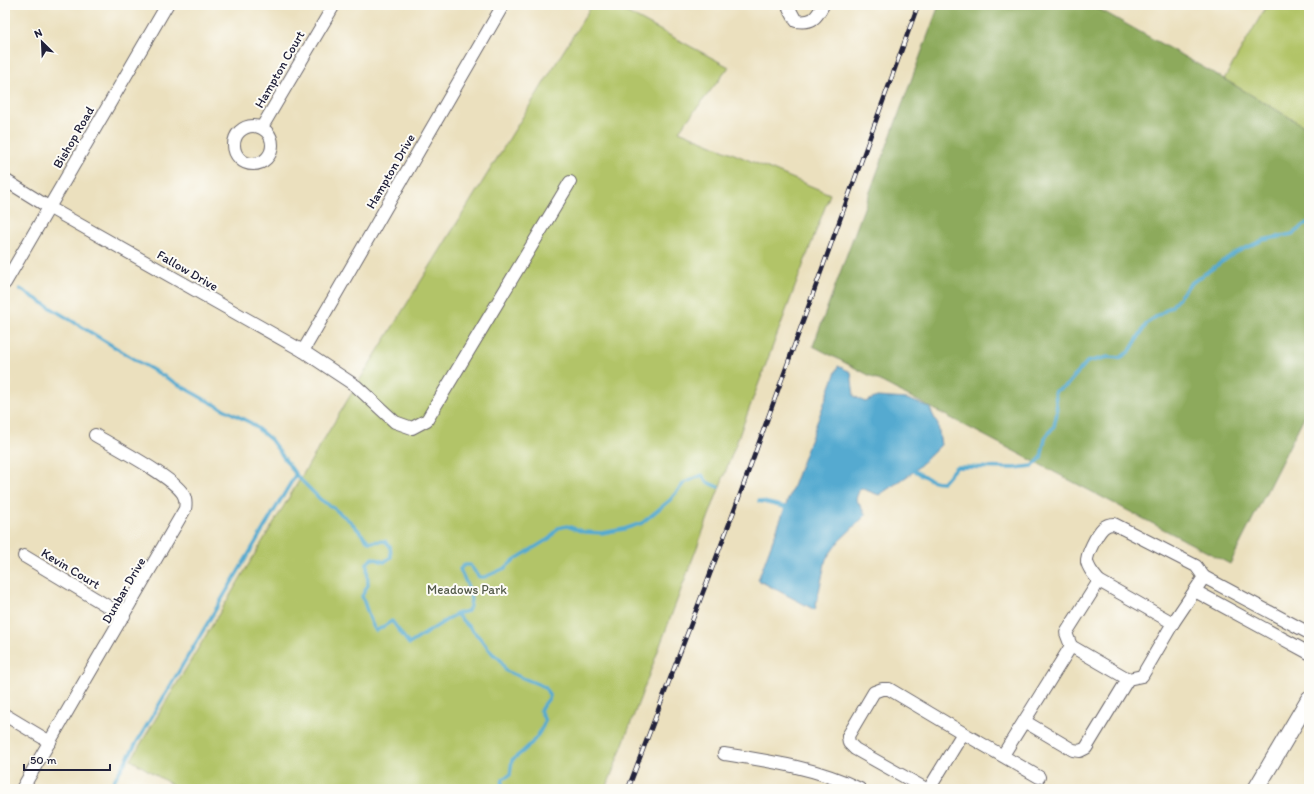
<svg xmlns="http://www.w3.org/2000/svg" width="1314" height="794" font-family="Itim,sans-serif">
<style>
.green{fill:#b2c467;stroke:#6a7351}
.forest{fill:#8daa5c;stroke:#58664c}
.water{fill:#54aad0;stroke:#3b6686}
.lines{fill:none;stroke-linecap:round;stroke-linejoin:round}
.stream{stroke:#54aad0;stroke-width:3.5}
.minor-casing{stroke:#686469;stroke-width:14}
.major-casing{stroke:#686469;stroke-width:18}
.minor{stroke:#fff;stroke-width:12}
.major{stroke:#fff;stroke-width:16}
.rail-casing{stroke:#22223b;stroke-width:4.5}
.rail{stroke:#fdfcf7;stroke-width:3;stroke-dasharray:9;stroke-linecap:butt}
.labels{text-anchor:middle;stroke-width:4;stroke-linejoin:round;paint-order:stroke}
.street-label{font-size:13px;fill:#22223b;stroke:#fdfcf7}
.park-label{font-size:13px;fill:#545b4a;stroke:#fdfcf7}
</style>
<rect width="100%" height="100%" fill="#fdfcf7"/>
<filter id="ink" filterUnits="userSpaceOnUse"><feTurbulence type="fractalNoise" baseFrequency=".025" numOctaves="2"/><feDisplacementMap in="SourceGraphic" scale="8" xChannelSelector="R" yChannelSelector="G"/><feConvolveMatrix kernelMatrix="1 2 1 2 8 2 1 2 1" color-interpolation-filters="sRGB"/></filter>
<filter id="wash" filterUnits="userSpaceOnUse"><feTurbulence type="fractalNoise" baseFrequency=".012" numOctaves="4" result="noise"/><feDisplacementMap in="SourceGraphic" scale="16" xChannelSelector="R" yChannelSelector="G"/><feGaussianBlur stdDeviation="0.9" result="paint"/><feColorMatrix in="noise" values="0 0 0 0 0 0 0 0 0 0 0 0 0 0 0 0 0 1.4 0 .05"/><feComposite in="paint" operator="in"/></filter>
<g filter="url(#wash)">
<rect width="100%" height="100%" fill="#ebe0be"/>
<g class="green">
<polygon points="592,5 613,5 729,67 679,131 830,194 606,789 179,789 131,760 356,386"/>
<polygon points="1267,5 1309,5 1309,129 1224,79"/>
</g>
<polygon class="forest" points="939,5 1092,5 1224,79 1309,129 1309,407 1230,564 813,346"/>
<polygon class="water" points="838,366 851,372 854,396 865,402 877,397 907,399 929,407 938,425 941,445 912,473 879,495 860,488 856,499 866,515 839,541 826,559 815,610 758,580"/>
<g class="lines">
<g class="stream">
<path d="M 20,289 L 139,362 L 202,398 L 251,423 L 271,440 L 297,476 L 321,500 L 332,507 L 351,522 L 369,542 L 385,541 L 390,546 L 391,557 L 384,562 L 373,558 L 367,563 L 368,585 L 362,596 C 366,606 370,623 376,631 L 392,621 L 409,644 L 456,614 L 468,611 C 476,597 465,582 460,569 L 464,565 L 470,565 L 479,577 L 485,577 L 505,568 L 514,560 L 550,538 L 558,528 L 567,526 L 584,532 L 602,533 L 624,529 L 642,523 L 670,500 L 684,483 L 702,475 L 707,482 L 718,487"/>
<path d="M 910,470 C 924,472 925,482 943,482 L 956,467 L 1015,468 L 1033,466 L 1041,458 L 1045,438 L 1054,426 L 1057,413 L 1055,391 L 1066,386 L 1087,362 L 1108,357 L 1120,358 L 1130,351 L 1147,323 L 1172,306 L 1190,284 L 1235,253 L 1263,240 L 1292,234 L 1309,222"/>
<polyline points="759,501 789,508"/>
<path d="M 456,614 L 479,637 L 493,654 L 500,659 L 506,671 L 545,687 L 550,697 L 540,710 L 545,721 C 539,738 527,749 512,760 L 510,775 L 503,779 L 501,789"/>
<polyline points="109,789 296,474"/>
</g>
</g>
</g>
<g filter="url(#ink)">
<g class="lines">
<defs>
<g id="minor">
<path d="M 790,5 L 789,8 L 796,21 C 812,23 816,19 823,5"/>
<circle cx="253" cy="145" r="19"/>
<polyline points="262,127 334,5"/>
<polyline points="5,180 50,208 303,351 356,386 395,422 412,428 427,420 570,182"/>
<polyline points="5,283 167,5"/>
<polyline points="303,351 503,5"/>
<polyline points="24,556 124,616"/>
<polyline points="1204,577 1309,633"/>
<path d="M 1099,581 C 1094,575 1089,570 1087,562 C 1086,555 1097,534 1103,528 C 1106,525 1110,524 1114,524 L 1196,566 L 1204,577 L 1173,623"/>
<polyline points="1195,591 1309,653"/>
<polyline points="1071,646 1066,633 1099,581 1173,623 1142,676 1128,679"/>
<polyline points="5,715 50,742"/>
<polyline points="963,733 1039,777"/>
<path d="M 724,754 C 770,761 818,768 860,789"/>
<polyline points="1003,755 1071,646 1128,679 1086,748 1080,751 1073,750 1024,721"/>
<path d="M 22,789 L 185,509 C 186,504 186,499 183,494 C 173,477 115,447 95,435"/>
<polyline points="926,789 855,749 849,743 848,736 874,692 882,689 889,689 963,733 929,789"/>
</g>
<polyline id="major" points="1256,789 1309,699"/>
</defs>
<use href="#minor" class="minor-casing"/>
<use href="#major" class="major-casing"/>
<use href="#minor" class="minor"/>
<use href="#major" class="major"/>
<defs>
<polyline id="rail" points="628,789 734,511 918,5"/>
</defs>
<use href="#rail" class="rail-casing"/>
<use href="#rail" class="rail"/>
</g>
</g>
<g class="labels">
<g class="street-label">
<text transform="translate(279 69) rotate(-60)" y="5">Hampton Court</text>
<text transform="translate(73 137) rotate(-60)" y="5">Bishop Road</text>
<text transform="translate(390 171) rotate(-60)" y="5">Hampton Drive</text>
<text transform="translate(188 270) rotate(30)" y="5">Fallow Drive</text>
<text transform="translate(71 568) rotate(31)" y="5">Kevin Court</text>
<text transform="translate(123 590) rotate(-60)" y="5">Dunbar Drive</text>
</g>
<g class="park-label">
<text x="467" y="594">Meadows Park</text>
</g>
</g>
<rect width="1314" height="794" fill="none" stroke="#fdfcf7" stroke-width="20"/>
<g transform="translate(42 42) rotate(336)" stroke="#fdfcf7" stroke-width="3" paint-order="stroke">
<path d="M0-3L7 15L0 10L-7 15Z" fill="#22223b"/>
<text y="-6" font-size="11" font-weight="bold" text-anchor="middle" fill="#22223b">N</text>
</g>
<path d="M24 764v6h86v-6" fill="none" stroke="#22223b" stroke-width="2"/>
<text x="30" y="764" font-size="12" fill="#22223b" stroke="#fdfcf7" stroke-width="3" paint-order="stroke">50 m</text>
</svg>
